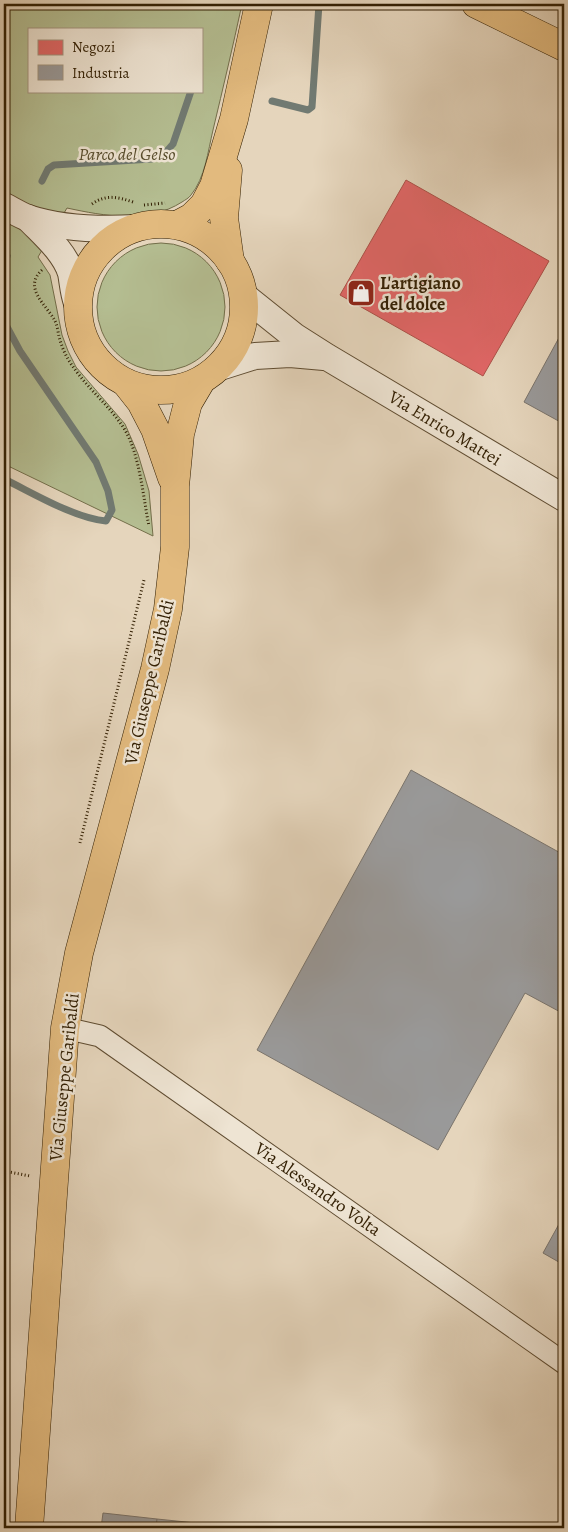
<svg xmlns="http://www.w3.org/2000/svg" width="568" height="1532" font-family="Alegreya,serif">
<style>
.green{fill:#b4bd91;stroke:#736e4a;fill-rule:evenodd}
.shops{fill:#e06666;stroke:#ac5148}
.industry{fill:#999;stroke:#7a746c}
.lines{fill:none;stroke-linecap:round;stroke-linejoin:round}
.stream{stroke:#717a72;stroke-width:7}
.minor-casing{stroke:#5f4c31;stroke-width:23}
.tertiary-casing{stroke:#5f4c31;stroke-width:28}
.primary-casing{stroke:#321f03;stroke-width:29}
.motorway-casing{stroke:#321f03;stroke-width:29}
.path{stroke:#321f03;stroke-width:3;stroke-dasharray:1 2.5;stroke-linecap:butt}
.minor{stroke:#eee4d3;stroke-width:21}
.tertiary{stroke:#eee4d3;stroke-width:26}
.primary{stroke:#e2ba7e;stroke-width:28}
.motorway{stroke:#e2ba7e;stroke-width:28}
.labels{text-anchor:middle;stroke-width:5;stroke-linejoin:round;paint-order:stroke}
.park-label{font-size:18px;font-style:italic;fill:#594e2e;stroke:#eee4d3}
.poi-label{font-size:18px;font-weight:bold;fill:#321f03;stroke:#eee4d3;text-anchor:start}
.street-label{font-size:18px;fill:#321f03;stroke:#eee4d3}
</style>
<rect width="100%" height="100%" fill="#e5d5bc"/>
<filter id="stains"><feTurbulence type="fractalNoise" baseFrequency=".004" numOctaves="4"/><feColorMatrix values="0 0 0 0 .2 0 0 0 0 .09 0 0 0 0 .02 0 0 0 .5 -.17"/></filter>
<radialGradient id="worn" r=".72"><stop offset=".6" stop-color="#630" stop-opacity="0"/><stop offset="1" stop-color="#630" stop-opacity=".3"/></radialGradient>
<g class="green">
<path d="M 4,4 L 242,4 C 233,46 223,88 213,130 C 208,151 205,178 191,195 C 189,198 185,200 182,202 C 148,224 104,216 67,208 L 38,257 L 50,275 L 62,335 L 68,351 L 76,367 L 125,424 L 138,454 L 149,491 L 153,536 L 4,464 ZM 29,29 L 201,29 L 201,91 L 29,91 Z"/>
<circle cx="161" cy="307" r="64"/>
</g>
<polygon class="shops" points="406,180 549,261 483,376 340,295"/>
<g class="industry">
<polygon points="561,334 564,336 564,424 524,402"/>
<polygon points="411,770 564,855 564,1014 525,993 438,1150 257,1050"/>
<polygon points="564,1215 564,1265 543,1253"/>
<polygon points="103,1513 157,1519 156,1528 101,1528"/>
<polygon points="157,1519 215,1525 215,1528 156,1528"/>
</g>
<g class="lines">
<g class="stream">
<polyline points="272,101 308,110 312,107 319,4"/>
<polyline points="42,181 48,169 54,165 152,159 165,153 173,144 191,91"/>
<polyline points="4,268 7,256"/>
<path d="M 4,311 L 6,325 L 20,351 L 96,462 L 108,491 L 112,510 L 106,521 C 74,518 33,493 4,479"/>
</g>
<defs>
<polyline id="minor" points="65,1028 100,1036 564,1363"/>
<g id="tertiary">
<path d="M 4,206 C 12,210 20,215 28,218 C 62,229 101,230 136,228"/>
<path d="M 28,218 C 43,234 64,251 71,273 C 73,283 73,292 77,303"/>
<polyline points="244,296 294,336 327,357 564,498"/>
<polyline points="220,367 255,356 290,354 324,357"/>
</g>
<g id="primary">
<polyline points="228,170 224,218 230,261"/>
<circle cx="161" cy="307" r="83"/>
<polyline points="177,225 192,217 204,205 214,186 234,119 259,4"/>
<polyline points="126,383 141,402 155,429 172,478"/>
<polyline points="29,1528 65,1028 79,953 155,669 168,609 175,547 175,486 180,434 188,403 201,381"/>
</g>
<polyline id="motorway" points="476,4 564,47"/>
</defs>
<use href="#minor" class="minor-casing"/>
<use href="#tertiary" class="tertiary-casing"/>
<use href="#primary" class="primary-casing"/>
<use href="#motorway" class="motorway-casing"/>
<g class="path">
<path d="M 92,204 C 106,194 118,197 133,202"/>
<polyline points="144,205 165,203"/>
<path d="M 42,270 C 23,287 45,304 54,319 C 57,324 58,331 59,337 C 62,348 67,359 74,368 C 89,390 111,407 125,430 C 140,456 143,497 149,526"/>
<polyline points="80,843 144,580"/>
<polyline points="4,1171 30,1176"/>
</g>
<use href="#minor" class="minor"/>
<use href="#tertiary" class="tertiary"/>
<use href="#primary" class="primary"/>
<use href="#motorway" class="motorway"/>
</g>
<defs>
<symbol id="shop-square" viewBox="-11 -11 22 22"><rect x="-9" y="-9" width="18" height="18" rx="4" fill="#8f2418" stroke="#eee4d3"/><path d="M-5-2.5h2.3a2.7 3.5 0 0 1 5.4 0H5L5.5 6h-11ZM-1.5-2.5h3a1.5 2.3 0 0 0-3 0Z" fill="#fff"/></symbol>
</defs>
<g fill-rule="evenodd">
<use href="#shop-square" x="345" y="277" width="32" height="32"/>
</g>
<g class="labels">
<g class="park-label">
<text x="127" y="160">Parco del Gelso</text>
</g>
<g class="poi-label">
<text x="380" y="289">L'artigiano<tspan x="380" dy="21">del dolce</tspan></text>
</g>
<g class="street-label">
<text transform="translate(445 428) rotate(31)" y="6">Via Enrico Mattei</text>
<text transform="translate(149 682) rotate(-77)" y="6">Via Giuseppe Garibaldi</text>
<text transform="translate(64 1077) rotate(-84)" y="6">Via Giuseppe Garibaldi</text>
<text transform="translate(318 1189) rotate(35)" y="6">Via Alessandro Volta</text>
</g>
</g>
<rect width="568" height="1532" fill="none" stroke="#e5d5bc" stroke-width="20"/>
<rect x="5" y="5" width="558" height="1522" fill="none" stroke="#321f03" stroke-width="2.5"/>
<rect x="10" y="10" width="548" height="1512" fill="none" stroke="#321f03"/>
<rect x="28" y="28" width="175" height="65" fill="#eee4d3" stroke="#a39580"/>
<rect x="38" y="40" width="25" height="15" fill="#e06666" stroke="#a39580"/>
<text x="72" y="52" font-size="15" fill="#321f03">Negozi</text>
<rect x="38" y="65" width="25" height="15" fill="#999999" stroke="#a39580"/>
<text x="72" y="78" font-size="15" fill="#321f03">Industria</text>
<rect width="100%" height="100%" filter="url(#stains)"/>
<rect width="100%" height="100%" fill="url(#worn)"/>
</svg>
